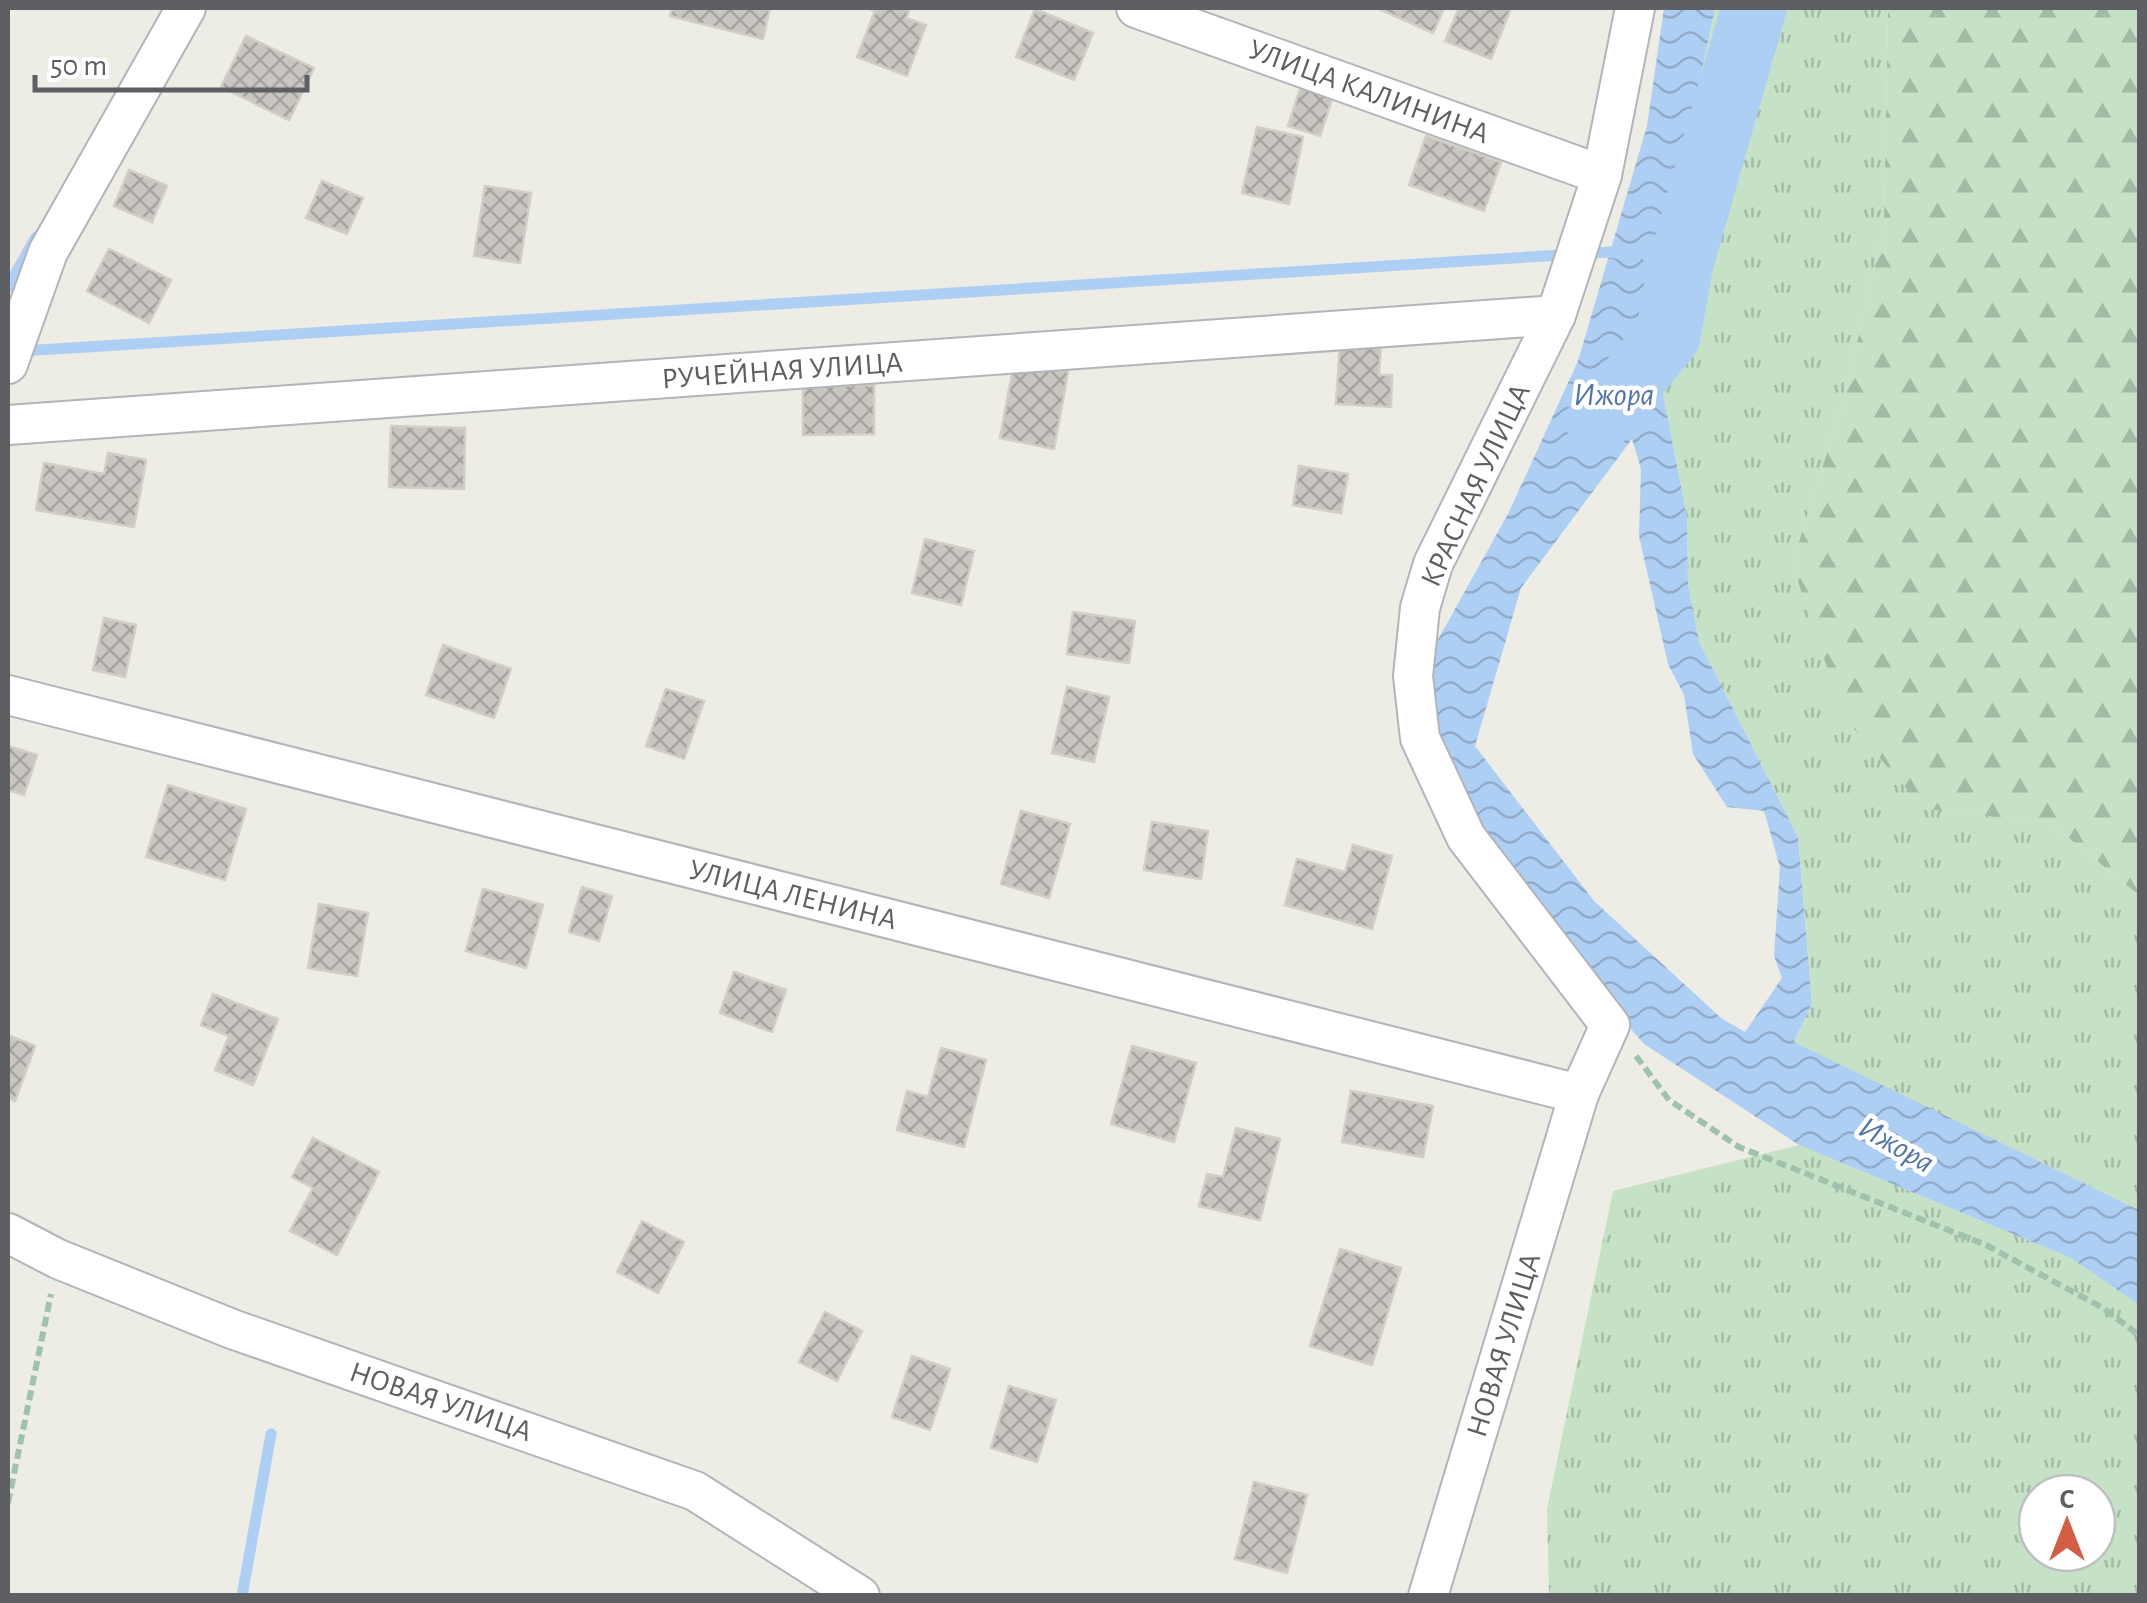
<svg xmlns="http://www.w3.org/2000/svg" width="2147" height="1603" font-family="'Alegreya Sans',sans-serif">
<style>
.grass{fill:url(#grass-tufts);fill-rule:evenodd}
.forest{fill:url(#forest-firs)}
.water{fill:url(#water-waves);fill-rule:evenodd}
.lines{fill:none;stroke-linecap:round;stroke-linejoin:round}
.stream{stroke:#aecff4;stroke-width:11}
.river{stroke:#aecff4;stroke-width:65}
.building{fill:url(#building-cross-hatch);stroke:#d1cec4;stroke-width:2.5}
.minor-casing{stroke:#b2b4b8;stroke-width:42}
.path{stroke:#9ec2ac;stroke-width:6;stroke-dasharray:10 5;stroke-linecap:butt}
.minor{stroke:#fff;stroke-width:38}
.labels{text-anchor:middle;stroke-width:9;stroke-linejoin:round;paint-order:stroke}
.street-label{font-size:30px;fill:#5d5f63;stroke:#fff}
.water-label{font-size:32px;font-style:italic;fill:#5175ac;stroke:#fff}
</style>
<defs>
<pattern id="grass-tufts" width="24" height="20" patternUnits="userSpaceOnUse" patternTransform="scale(2.5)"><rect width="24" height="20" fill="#c5e2c7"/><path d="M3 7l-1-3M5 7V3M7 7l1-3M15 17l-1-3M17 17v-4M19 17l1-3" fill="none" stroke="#a3baa5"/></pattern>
<pattern id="forest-firs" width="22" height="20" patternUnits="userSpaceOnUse" patternTransform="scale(2.5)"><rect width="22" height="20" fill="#c5e2c7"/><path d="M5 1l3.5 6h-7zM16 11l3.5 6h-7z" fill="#a3baa5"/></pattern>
<pattern id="water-waves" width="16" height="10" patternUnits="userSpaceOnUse" patternTransform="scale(2.5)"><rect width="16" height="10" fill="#aecff4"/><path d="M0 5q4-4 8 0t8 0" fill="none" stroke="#91abc9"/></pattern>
<pattern id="building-cross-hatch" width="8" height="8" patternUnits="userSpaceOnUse" patternTransform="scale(2.5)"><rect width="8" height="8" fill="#c9c6c2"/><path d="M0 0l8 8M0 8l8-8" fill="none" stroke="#a6a4a1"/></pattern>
</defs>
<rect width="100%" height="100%" fill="#edece5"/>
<g class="grass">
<polygon points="1715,8 1888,8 1884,227 1844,399 1792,565 1924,809 2050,823 2139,895 2139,1210 1794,1043 1812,1004 1798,837 1699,642 1688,584 1687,517 1649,322"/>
<path d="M 1799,1145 L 2071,1258 L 2139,1305 L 2139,1595 L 1549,1596 L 1547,1509 L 1613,1191 ZM 2037,1493 L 2097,1493 L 2097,1553 L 2037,1553 Z"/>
</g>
<polygon class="forest" points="1888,8 2139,8 2139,895 2050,823 1924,809 1844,717 1792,564 1844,399 1884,227"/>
<path class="water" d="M 1664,8 L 1715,8 L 1649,322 L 1687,517 L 1688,584 L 1699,642 L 1798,837 L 1812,1004 L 1794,1042 L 2139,1210 L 2139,1305 L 2071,1258 L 1799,1145 L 1644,1044 L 1441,813 L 1416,679 L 1509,512 L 1578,361 L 1647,126 ZM 1632,439 L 1641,469 L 1639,536 L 1668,664 L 1684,695 L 1693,754 L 1727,807 L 1764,811 L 1780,867 L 1774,956 L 1782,978 L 1745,1032 L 1721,1018 L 1594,901 L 1475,746 L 1521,588 Z"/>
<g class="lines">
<g class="stream">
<polyline points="1648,258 1681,263"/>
<polyline points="8,287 36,237"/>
<polyline points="22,351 1610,252 1625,255"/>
<polyline points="242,1596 271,1434"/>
</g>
<polyline class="river" points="1598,422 1668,336 1681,263 1754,8"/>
</g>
<g class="building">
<polygon points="672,8 770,8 763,39 670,16"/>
<polygon points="866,8 910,8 906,18 926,25 907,76 857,57 875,11"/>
<polygon points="1377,8 1444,8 1433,33"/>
<polygon points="1459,8 1511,8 1491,59 1445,41"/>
<polygon points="1035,9 1093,33 1074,80 1016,57"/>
<polygon points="246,36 314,68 289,120 221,87"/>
<polygon points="1301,86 1333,96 1320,136 1288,126"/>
<polygon points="1257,127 1303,137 1289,204 1242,193"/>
<polygon points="1426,136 1501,162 1484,211 1409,185"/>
<polygon points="129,170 167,186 152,222 114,206"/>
<polygon points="322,181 363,198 347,234 306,218"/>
<polygon points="485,186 531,193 520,263 474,256"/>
<polygon points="109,249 171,280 149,323 87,291"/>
<polygon points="1340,343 1381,345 1379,375 1392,375 1391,407 1336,404"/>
<polygon points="1015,357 1069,367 1054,449 1000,438"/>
<polygon points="874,385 874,434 803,435 803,386"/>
<polygon points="391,426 465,428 464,489 389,487"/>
<polygon points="108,453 146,460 134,527 36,510 44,463 104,474"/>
<polygon points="1299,466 1348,474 1341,513 1293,505"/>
<polygon points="925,539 974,551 961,605 912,593"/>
<polygon points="1073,612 1135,621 1129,663 1067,654"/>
<polygon points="104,618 136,625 125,677 93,670"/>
<polygon points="443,645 511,669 494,718 426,695"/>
<polygon points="1067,687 1109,697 1094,762 1052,753"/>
<polygon points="666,689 704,701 684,759 646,746"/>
<polygon points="8,746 37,755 24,795 8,790"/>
<polygon points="168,785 246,809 225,880 146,857"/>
<polygon points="1021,811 1070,824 1049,898 1001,884"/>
<polygon points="1152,822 1208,831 1201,879 1144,870"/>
<polygon points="1353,845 1392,856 1372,929 1285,905 1297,859 1345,872"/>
<polygon points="582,887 612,896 599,941 569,932"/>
<polygon points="483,889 543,905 526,968 466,951"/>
<polygon points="319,904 368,913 357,976 308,968"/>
<polygon points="734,972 786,990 772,1032 720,1013"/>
<polygon points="213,994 278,1019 253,1085 215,1070 229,1036 201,1025"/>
<polygon points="8,1035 35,1046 15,1101 8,1098"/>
<polygon points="1132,1046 1196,1063 1174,1142 1111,1124"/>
<polygon points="941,1048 986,1060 964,1147 897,1130 907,1091 928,1097"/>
<polygon points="1351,1091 1433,1106 1423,1157 1342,1142"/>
<polygon points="1236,1128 1280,1139 1260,1220 1199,1206 1207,1174 1223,1177"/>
<polygon points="313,1138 379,1172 337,1255 290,1231 313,1188 292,1177"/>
<polygon points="642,1221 684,1242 658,1293 617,1272"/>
<polygon points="1340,1249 1401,1268 1372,1365 1310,1346"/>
<polygon points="825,1312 862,1331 837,1381 799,1362"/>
<polygon points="912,1356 950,1369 930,1430 892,1417"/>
<polygon points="1009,1386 1056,1400 1037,1462 991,1448"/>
<polygon points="1254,1482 1307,1495 1287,1573 1235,1559"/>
</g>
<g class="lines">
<defs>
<g id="minor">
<polyline points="1136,8 1602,175"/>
<polyline points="8,364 48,252 186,8"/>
<polyline points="8,425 1556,315"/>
<polyline points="8,695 1579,1094"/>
<polyline points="8,1233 58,1259 232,1329 695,1491 860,1596"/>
<polyline points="1428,1596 1579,1094 1610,1025 1466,837 1420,738 1413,676 1420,608 1433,564 1556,315 1602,175 1635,8"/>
</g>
</defs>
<use href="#minor" class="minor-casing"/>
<g class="path">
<polyline points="1636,1056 1669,1100 1739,1147 1986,1245 2103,1308 2140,1336"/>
<polyline points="8,1503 51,1294"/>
</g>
<use href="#minor" class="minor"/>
</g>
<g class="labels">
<g class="street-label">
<text transform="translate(1369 91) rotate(20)" y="10">УЛИЦА КАЛИНИНА</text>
<text transform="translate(782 370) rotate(-4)" y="10">РУЧЕЙНАЯ УЛИЦА</text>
<text transform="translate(1475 485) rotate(-65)" y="10">КРАСНАЯ УЛИЦА</text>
<text transform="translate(793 894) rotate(14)" y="10">УЛИЦА ЛЕНИНА</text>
<text transform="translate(1503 1345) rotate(-73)" y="10">НОВАЯ УЛИЦА</text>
<text transform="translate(441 1401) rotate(19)" y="10">НОВАЯ УЛИЦА</text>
</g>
<g class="water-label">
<text x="1614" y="405">Ижора</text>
<text transform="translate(1897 1144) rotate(30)" y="11">Ижора</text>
</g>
</g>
<rect width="2147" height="1603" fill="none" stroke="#5d5f63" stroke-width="20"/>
<g transform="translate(2067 1523)"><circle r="48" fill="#ffffff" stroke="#bebfc1" stroke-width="2.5"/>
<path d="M0-8L18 38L0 25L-18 38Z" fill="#d35e45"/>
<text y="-15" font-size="28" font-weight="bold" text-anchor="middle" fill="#5d5f63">С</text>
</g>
<path d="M35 75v15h272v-15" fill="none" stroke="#5d5f63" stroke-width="5"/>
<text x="50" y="75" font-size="30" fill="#5d5f63" stroke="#ffffff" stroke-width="8" paint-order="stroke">50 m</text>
</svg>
